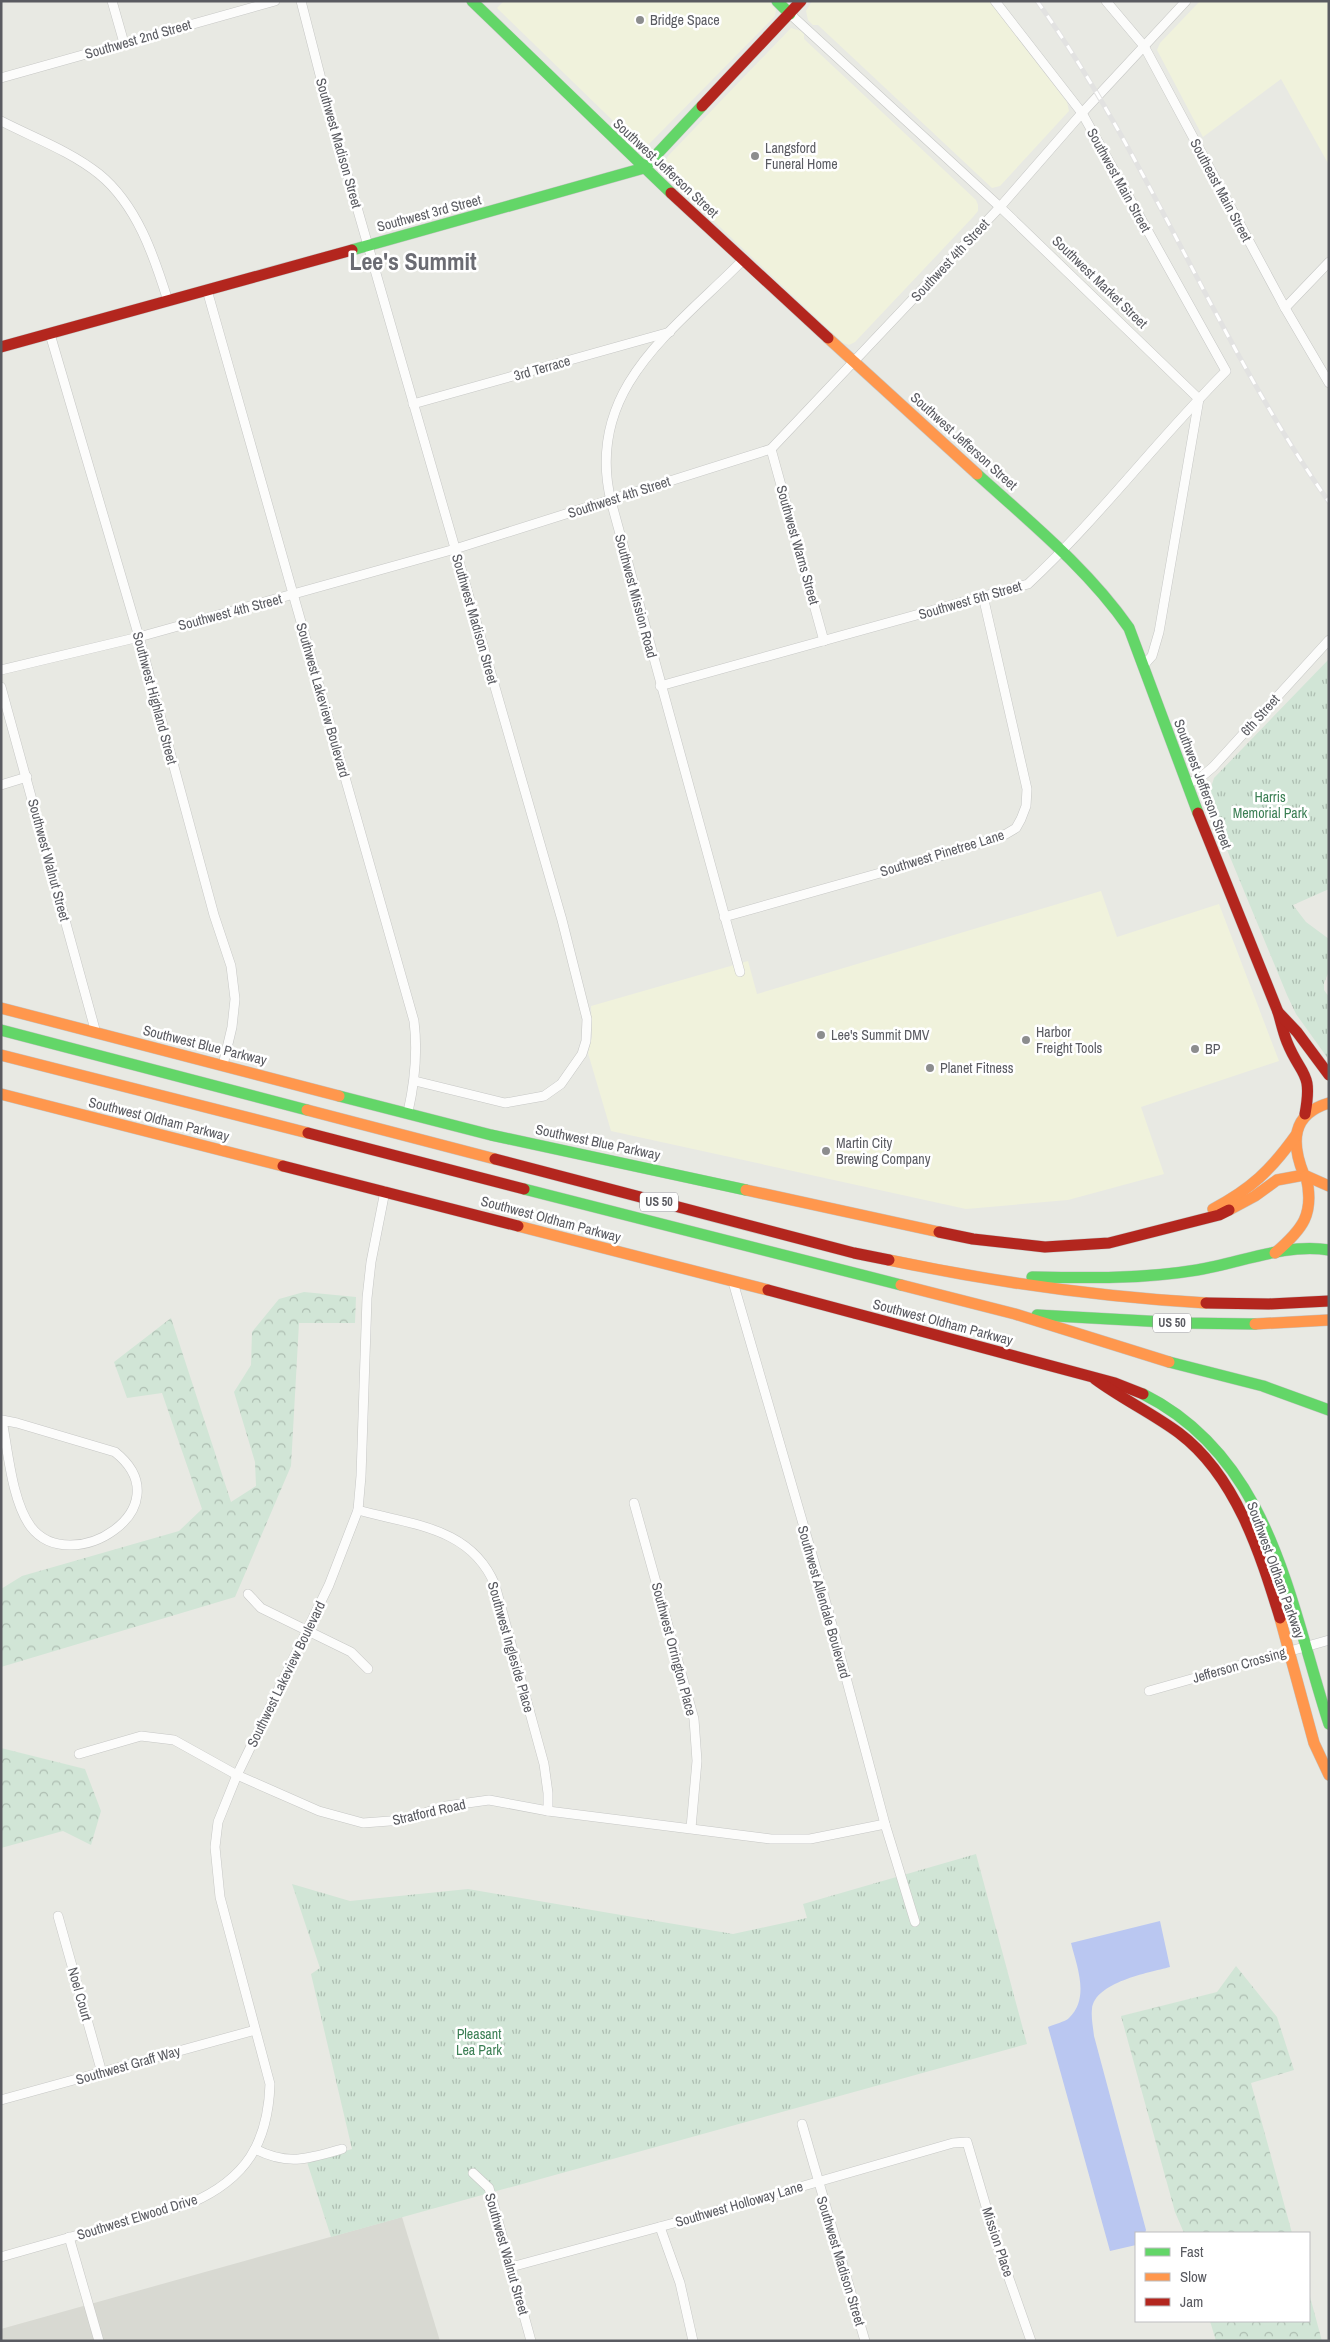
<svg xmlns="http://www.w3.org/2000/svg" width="1330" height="2342" font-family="'Archivo Narrow',sans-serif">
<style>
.commercial{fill:#f0f2dc}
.education{fill:#d8d9d2}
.forest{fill:url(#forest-crowns)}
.park{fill:url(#park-tufts)}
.water{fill:#bac7f1}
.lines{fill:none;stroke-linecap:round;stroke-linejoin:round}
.street-casing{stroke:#c6c7c5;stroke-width:10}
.fast-casing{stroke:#c4c5c4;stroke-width:12}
.slow-casing{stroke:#c4c5c4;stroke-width:12}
.jam-casing{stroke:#c4c5c4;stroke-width:12}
.street{stroke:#fcfcfb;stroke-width:9}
.fast{stroke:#63d668;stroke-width:11}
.slow{stroke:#ff974d;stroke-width:11}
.jam{stroke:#b3261e;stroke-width:11}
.rail-casing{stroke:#e2e2e1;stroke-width:5}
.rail{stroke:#fff;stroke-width:3;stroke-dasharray:9;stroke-linecap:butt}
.poi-dot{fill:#8c8d8e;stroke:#fff;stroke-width:2}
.labels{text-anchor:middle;stroke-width:5;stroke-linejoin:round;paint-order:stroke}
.shield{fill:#fff;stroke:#8c8c90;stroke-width:1}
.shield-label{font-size:12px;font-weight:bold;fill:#5a5b61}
.poi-label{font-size:14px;fill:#5a5b61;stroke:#fff;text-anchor:start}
.street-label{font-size:14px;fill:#5a5b61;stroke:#fff}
.park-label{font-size:14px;fill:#3b7f54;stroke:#fff}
.town-label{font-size:24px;font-weight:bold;fill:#6b6c73;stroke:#fff}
</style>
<defs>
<pattern id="forest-crowns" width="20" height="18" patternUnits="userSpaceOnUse" patternTransform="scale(1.25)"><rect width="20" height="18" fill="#d1e5d6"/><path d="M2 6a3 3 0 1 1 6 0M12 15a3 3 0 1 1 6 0" fill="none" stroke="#adbdb1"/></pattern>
<pattern id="park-tufts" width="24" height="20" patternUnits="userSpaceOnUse" patternTransform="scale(1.25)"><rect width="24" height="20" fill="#d1e5d6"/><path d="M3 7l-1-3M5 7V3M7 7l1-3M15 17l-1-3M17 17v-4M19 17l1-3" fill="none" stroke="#adbdb1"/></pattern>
</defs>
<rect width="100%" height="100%" fill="#e8e9e3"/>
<g class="commercial">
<polygon points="504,1 769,1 776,10 775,16 648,145 641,148 497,8"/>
<polygon points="812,1 989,1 1067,102 1069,111 1000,186 992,188 818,25 813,25 808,20 806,11"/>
<polygon points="1200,1 1329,1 1329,165 1281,79 1203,137 1157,50 1160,43"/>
<polygon points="791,28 801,31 804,34 804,39 976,200 978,205 978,211 973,217 855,342 849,345 843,343 668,178 664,171 664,163 668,156"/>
<polygon points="1101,891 1117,937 1219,904 1279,1061 1141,1107 1164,1174 1068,1200 966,1209 611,1131 588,1053 592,1037 591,1006 748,961 757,994"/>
</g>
<polygon class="education" points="402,2217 440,2341 1,2341 1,2329"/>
<g class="forest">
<polygon points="304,1292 356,1297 355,1323 299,1323 291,1466 235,1597 1,1667 1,1589 22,1576 179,1531 202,1509 162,1393 127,1398 114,1362 171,1318 231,1502 256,1486 255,1462 234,1392 251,1365 252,1332 279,1299"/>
<polygon points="1,1748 85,1769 101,1811 91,1845 63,1831 1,1848"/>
<polygon points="1236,1966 1277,2017 1294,2070 1251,2083 1292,2233 1184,2233 1175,2212 1121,2016 1217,1992"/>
<polygon points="1309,2293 1322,2341 1216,2341 1210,2321 1309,2321"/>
</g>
<g class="park">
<polygon points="1329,659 1329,889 1293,905 1306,922 1329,939 1329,971 1324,983 1324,990 1329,997 1329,1060 1296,1014 1287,995 1211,811 1208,797 1214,778"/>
<polygon points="976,1854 1027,2044 331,2237 307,2162 352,2149 311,1974 320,1968 292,1884 350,1901 468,1889 733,1934 807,1918 803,1904"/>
</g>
<path class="water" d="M 1160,1921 L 1170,1967 C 1148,1973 1095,1982 1092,2009 C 1091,2017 1093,2027 1094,2036 L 1146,2230 L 1145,2233 L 1136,2233 L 1136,2245 L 1110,2251 L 1048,2027 C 1054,2024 1065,2022 1069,2018 C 1090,1998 1077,1967 1071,1943 Z"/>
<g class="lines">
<defs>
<g id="street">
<polyline points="112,1 124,43"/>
<polyline points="301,1 329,110 562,920 587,1019 586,1041 582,1054 561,1084 544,1096 505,1103 415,1081"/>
<polyline points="1106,1 1144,46 1285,308 1329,383"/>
<polyline points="790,14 1000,207 1199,399 1159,632 1152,656 1143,666"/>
<polyline points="1,78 275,1"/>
<path d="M 1,121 C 34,138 70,151 99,174 C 137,205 154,256 168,301"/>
<path d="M 207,290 L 414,1021 C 418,1053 415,1081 408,1112"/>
<polyline points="1285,308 1329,262"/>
<polyline points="50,334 139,637 214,915 231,966 235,999 232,1027 223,1065"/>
<polyline points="413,404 670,332"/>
<polyline points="771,449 824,641"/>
<polyline points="1,670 139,637 455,549 771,449 1000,207 1082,113 1186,1"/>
<path d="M 660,686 L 1028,584 C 1099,518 1157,440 1226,371 L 1082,113 L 995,1"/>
<polyline points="1,687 96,1033"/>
<polyline points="1187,784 1200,778 1213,767 1329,640"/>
<polyline points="1,785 27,777"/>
<polyline points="724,917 944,855 1006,834 1016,828 1021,819 1026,806 1027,789 983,596"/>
<path d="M 740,972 L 611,501 C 584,389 674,330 743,260"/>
<polyline points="733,1282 828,1610 885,1824 915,1922"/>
<path d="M 2,1420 L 17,1423 L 115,1452 C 185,1508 71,1579 31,1527 C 12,1502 8,1451 2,1420 Z"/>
<polyline points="634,1503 694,1719 697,1761 691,1828"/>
<path d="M 358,1510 C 412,1525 471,1527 495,1585 L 544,1764 L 548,1793 L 548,1811"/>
<polyline points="248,1594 261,1608 351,1652 368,1669"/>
<polyline points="1149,1691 1329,1640"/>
<polyline points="79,1754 141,1736 174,1740 237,1775 319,1811 363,1823 403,1820 446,1806 489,1800 548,1811 771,1839 810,1839 885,1824"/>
<polyline points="58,1916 102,2073"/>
<polyline points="1,2100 255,2030"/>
<polyline points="802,2124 865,2341"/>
<path d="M 255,2149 C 288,2166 308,2159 342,2149"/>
<polyline points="473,2173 489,2188 531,2341"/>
<polyline points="660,2227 680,2283 693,2341"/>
<polyline points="69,2237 99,2341"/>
<path d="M 1,2257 L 191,2203 C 246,2179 268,2143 270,2084 L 220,1897 L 215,1847 L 218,1822 L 237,1775 L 329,1585 L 358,1510 L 361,1476 L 367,1298 L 371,1262 L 385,1191"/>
<polyline points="511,2267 685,2220 953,2143 967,2142 998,2247 1031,2341"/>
</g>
<g id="fast">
<polyline points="472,1 671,193"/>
<polyline points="777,1 790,14"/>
<polyline points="352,250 644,168 702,106"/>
<path d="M 977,474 C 1030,522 1088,569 1129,628 L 1198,813"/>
<polyline points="1,1030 307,1110"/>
<polyline points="339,1096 491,1135 746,1190"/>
<polyline points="524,1189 901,1285"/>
<path d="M 1032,1277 C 1087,1278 1143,1279 1197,1270 C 1241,1263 1284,1243 1329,1250"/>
<polyline points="1037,1315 1183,1323 1255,1324"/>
<polyline points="1169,1362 1263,1386 1329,1410"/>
<path d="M 1143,1394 C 1271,1458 1289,1601 1329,1724"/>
</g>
<g id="slow">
<polyline points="828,338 977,474"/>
<polyline points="1,1008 339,1096"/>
<polyline points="1,1055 308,1133"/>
<polyline points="1,1094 283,1166"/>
<path d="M 1329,1103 C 1291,1114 1291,1143 1304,1175 L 1329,1186"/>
<polyline points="307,1110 495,1159"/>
<polyline points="746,1190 939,1232"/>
<path d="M 1213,1209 C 1251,1189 1271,1170 1296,1135"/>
<polyline points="1229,1210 1255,1196 1277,1180 1304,1175"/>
<polyline points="518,1226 768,1290"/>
<path d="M 1275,1253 C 1303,1229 1315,1214 1306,1176"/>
<path d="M 889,1260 C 994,1282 1099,1297 1206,1303"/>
<polyline points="901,1285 1015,1314 1169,1362"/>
<polyline points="1255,1324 1329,1320"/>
<polyline points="1280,1618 1314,1743 1329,1775"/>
</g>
<g id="jam">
<polyline points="702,106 801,1"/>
<polyline points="671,193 828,338"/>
<polyline points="1,347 352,250"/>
<path d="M 1198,813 L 1278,1012 C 1281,1022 1283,1032 1287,1042 C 1301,1077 1313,1070 1305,1114"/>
<polyline points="1278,1012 1297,1032 1329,1075"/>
<polyline points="308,1133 524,1189"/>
<polyline points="495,1159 854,1253 889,1260"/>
<polyline points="283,1166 518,1226"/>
<polyline points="939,1232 973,1239 1045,1247 1109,1243 1219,1215 1229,1210"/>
<polyline points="768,1290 1115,1383 1143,1394"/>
<polyline points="1206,1303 1269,1304 1329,1301"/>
<path d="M 1095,1379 C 1122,1399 1152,1413 1179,1433 C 1236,1476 1260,1553 1280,1618"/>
</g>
</defs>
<use href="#street" class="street-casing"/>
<use href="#fast" class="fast-casing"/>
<use href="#slow" class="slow-casing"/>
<use href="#jam" class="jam-casing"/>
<use href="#street" class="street"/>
<use href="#fast" class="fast"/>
<use href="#slow" class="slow"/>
<use href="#jam" class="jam"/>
<defs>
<path id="rail" d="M 1037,1 C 1150,159 1217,344 1329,502"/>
</defs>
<use href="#rail" class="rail-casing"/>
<use href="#rail" class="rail"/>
</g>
<g class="poi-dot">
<circle cx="640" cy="20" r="5"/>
<circle cx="755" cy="156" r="5"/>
<circle cx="821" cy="1035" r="5"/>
<circle cx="1026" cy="1040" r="5"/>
<circle cx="1195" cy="1049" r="5"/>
<circle cx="930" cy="1068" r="5"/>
<circle cx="826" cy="1151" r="5"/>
</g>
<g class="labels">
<g class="shield">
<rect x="640" y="1192.5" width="38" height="19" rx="4"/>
<rect x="1153" y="1313.5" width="38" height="19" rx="4"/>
</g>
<g class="shield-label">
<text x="659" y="1206">US 50</text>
<text x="1172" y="1327">US 50</text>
</g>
<g class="poi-label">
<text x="650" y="25">Bridge Space</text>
<text x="765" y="153">Langsford<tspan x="765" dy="16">Funeral Home</tspan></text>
<text x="1036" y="1037">Harbor<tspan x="1036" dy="16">Freight Tools</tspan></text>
<text x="831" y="1040">Lee's Summit DMV</text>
<text x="1205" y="1054">BP</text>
<text x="940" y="1073">Planet Fitness</text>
<text x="836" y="1148">Martin City<tspan x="836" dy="16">Brewing Company</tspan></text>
</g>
<g class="street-label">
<text transform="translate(138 39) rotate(-16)" y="5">Southwest 2nd Street</text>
<text transform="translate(339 143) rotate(74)" y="5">Southwest Madison Street</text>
<text transform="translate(666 168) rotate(43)" y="5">Southwest Jefferson Street</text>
<text transform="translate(1119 180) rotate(61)" y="5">Southwest Main Street</text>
<text transform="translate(1221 190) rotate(62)" y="5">Southeast Main Street</text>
<text transform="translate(429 213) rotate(-15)" y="5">Southwest 3rd Street</text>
<text transform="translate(950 260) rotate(-47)" y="5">Southwest 4th Street</text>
<text transform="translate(1100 282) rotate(44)" y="5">Southwest Market Street</text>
<text transform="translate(542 368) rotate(-16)" y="5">3rd Terrace</text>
<text transform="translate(964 441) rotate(42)" y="5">Southwest Jefferson Street</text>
<text transform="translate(619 497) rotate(-18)" y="5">Southwest 4th Street</text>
<text transform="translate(798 545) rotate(74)" y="5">Southwest Warns Street</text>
<text transform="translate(636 596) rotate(75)" y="5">Southwest Mission Road</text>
<text transform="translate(970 600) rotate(-16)" y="5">Southwest 5th Street</text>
<text transform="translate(230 612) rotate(-15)" y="5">Southwest 4th Street</text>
<text transform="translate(475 619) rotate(74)" y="5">Southwest Madison Street</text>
<text transform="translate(155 698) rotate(75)" y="5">Southwest Highland Street</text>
<text transform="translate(323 700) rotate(74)" y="5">Southwest Lakeview Boulevard</text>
<text transform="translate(1260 715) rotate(-48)" y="5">6th Street</text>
<text transform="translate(1203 784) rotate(69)" y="5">Southwest Jefferson Street</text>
<text transform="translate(942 853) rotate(-17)" y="5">Southwest Pinetree Lane</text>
<text transform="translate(49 860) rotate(75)" y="5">Southwest Walnut Street</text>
<text transform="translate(205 1045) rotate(14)" y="5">Southwest Blue Parkway</text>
<text transform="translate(159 1119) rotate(14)" y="5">Southwest Oldham Parkway</text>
<text transform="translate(598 1142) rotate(12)" y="5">Southwest Blue Parkway</text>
<text transform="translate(551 1219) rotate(15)" y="5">Southwest Oldham Parkway</text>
<text transform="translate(943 1322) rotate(15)" y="5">Southwest Oldham Parkway</text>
<text transform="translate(1276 1570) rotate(70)" y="5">Southwest Oldham Parkway</text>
<text transform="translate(824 1602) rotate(74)" y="5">Southwest Allendale Boulevard</text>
<text transform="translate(511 1647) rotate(74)" y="5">Southwest Ingleside Place</text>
<text transform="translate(674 1649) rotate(75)" y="5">Southwest Orrington Place</text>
<text transform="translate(1239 1665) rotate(-16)" y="5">Jefferson Crossing</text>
<text transform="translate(286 1674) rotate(-64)" y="5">Southwest Lakeview Boulevard</text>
<text transform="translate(429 1812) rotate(-13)" y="5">Stratford Road</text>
<text transform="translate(80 1994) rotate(74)" y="5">Noel Court</text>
<text transform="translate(128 2065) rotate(-16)" y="5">Southwest Graff Way</text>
<text transform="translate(739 2204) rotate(-16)" y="5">Southwest Holloway Lane</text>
<text transform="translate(137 2217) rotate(-17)" y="5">Southwest Elwood Drive</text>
<text transform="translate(998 2242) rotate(72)" y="5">Mission Place</text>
<text transform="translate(507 2254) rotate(74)" y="5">Southwest Walnut Street</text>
<text transform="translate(841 2261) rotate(73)" y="5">Southwest Madison Street</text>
</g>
<g class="park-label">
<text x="1270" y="802">Harris<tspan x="1270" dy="16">Memorial Park</tspan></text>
<text x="479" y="2039">Pleasant<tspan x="479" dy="16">Lea Park</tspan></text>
</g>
<g class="town-label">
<text x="413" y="270">Lee's Summit</text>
</g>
</g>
<rect width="1330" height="2342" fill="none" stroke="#5a5b61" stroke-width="5"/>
<rect x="1135" y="2232" width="175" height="90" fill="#ffffff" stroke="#bdbdc0"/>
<rect x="1145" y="2248" width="25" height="8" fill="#63d668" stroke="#bdbdc0"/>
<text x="1180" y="2257" font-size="15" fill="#5a5b61">Fast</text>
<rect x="1145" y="2273" width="25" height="8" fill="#ff974d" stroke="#bdbdc0"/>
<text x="1180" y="2282" font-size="15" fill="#5a5b61">Slow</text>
<rect x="1145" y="2298" width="25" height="8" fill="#b3261e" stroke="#bdbdc0"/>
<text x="1180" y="2307" font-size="15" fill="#5a5b61">Jam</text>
</svg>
